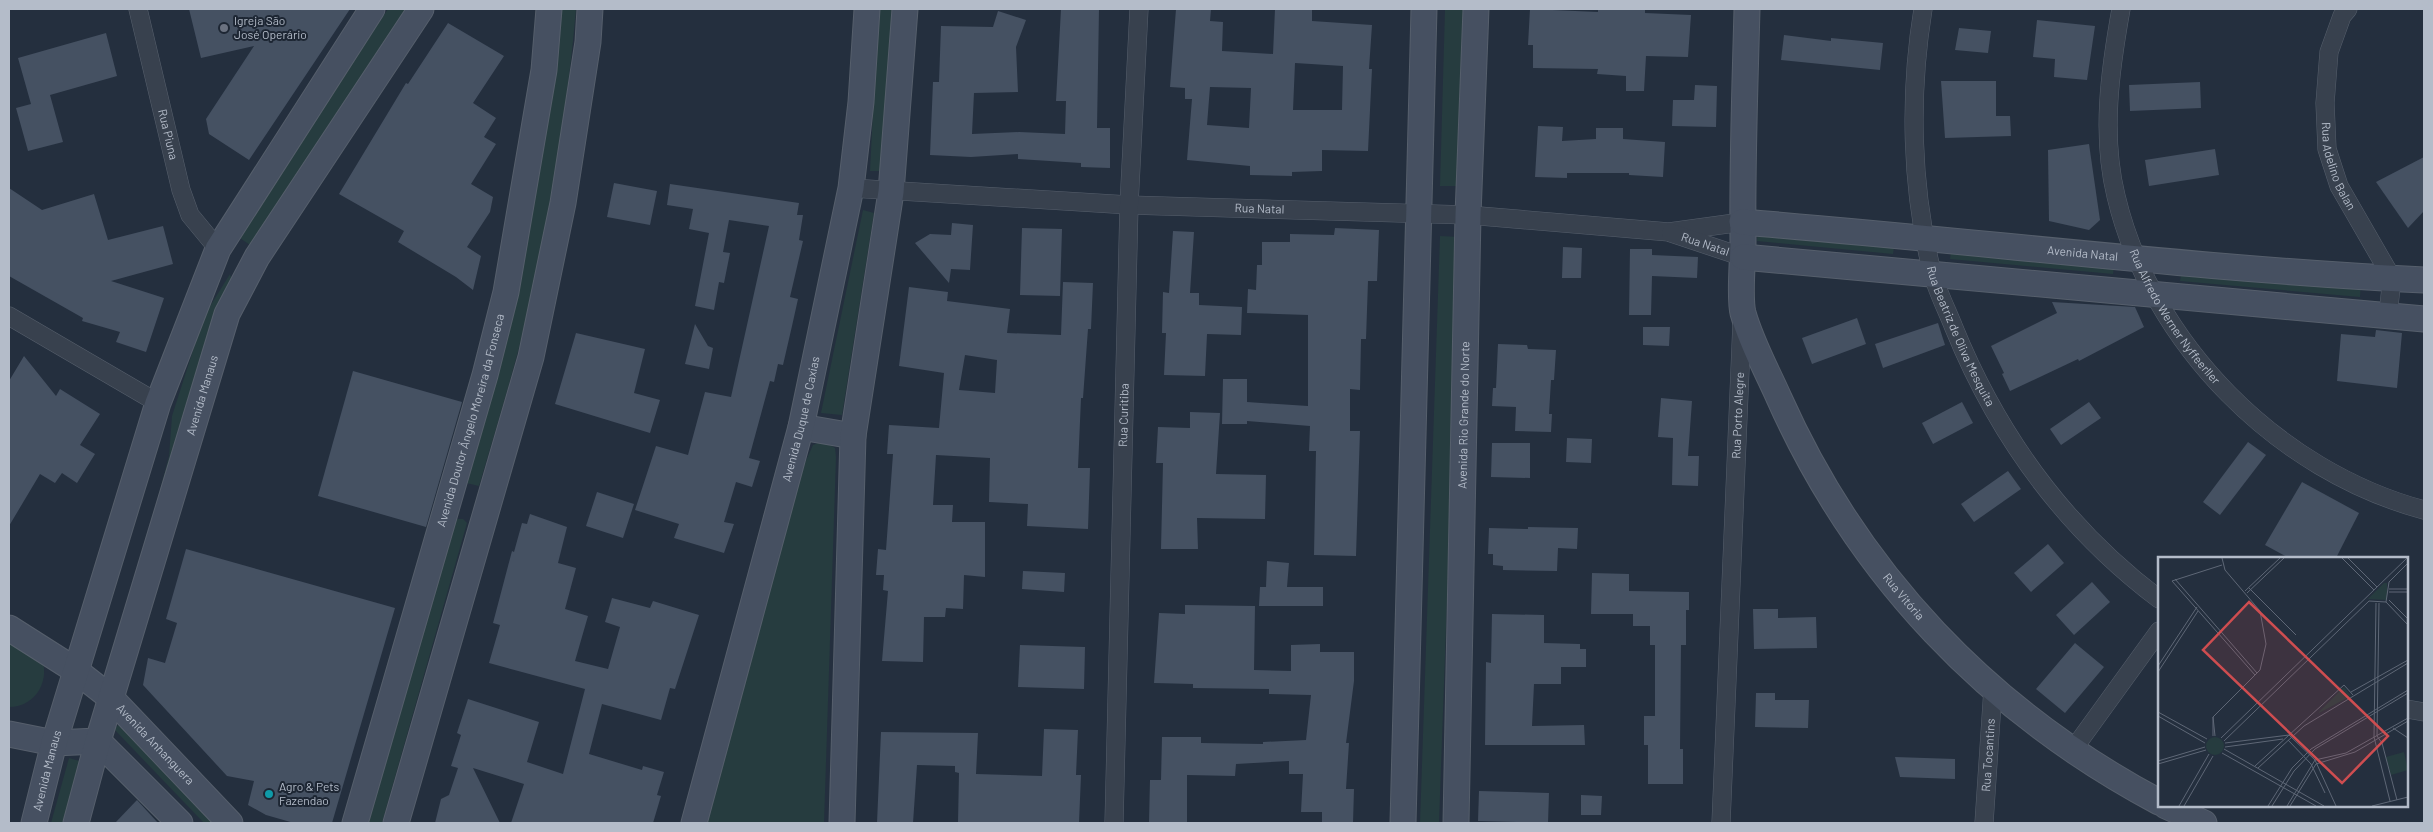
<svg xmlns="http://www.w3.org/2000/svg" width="2433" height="832" font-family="Barlow,sans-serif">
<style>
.green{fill:#263c3f}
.building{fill:#455162;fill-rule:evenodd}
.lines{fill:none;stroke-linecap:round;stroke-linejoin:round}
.street-casing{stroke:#565f6c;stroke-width:19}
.secondary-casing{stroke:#565f6c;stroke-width:27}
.street{stroke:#38414e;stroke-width:18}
.secondary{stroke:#465061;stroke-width:25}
.worship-dot{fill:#6b7280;stroke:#1d2633;stroke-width:2}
.culture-dot{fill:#0f9aa8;stroke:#1d2633;stroke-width:2}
.labels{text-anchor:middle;stroke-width:4;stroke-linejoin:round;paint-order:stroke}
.poi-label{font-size:12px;fill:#b4bcc9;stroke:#1d2633;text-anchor:start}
.street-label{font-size:12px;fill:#b4bcc9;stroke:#1d2633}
.inset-road{fill:none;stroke:#5e6776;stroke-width:1}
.view{fill:#ce4d50;fill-opacity:0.15;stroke:#ce4d50;stroke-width:2.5}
.inset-edge{fill:none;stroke:#b4bcc9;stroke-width:2.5}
</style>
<rect width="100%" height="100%" fill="#242f3e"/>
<g class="green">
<polygon points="388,9 408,9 250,245 237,236"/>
<path d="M 558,9 L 576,9 C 567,113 550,217 526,319 C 513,375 495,431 479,486 L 462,482 Z"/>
<polygon points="878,9 892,9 883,171 870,171"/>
<polygon points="1445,9 1465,9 1460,186 1440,186"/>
<polygon points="863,210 874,213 842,415 821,413"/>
<polygon points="1758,229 1895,240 1893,254 1757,241"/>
<polygon points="1440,236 1460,237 1439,823 1420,823"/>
<polygon points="1952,245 2115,260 2113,274 1950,259"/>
<polygon points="2182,268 2361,284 2360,297 2180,281"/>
<polygon points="230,274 232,281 154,513 169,456 172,416 204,316"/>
<polygon points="823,441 835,448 836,457 824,823 703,823 804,465 813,445"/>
<polygon points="455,519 463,519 467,523 382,823 366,823"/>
<path d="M 9,630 C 17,637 35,645 40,654 C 52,678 37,707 9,707 Z"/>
<polygon points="123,721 221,823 204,823 114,729"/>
<polygon points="69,758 83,762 66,823 51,823"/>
</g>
<g class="building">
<polygon points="189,9 350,9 249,160 209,134 206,119 254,46 201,58"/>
<polygon points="1061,9 1099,9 1097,128 1110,128 1110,168 1081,167 1081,163 1018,159 1018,154 971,157 930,155 933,82 939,82 941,26 993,27 998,11 1026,20 1016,47 1018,92 974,93 972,134 1019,132 1065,134 1066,101 1056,101"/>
<path d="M 1176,9 L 1211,9 L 1210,21 L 1223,22 L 1222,51 L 1273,54 L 1275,9 L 1312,9 L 1312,21 L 1372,25 L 1369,69 L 1372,69 L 1368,151 L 1322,150 L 1322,171 L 1292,172 L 1292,176 L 1250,175 L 1250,166 L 1187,160 L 1192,99 L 1185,99 L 1185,88 L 1170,87 ZM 1295,63 L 1343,66 L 1342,110 L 1293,110 ZM 1210,87 L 1251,88 L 1249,128 L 1207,125 Z"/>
<polygon points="1530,9 1598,12 1598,9 1645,9 1645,13 1691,15 1688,57 1646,56 1644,91 1626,91 1626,76 1597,74 1598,69 1533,68 1533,45 1528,45"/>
<polygon points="2037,20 2095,26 2087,80 2054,77 2055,59 2033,57"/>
<polygon points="448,23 504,56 473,103 496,118 484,137 496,144 471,184 493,197 490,212 467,247 481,256 473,290 456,277 398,242 404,231 339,194 406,83 408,84"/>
<polygon points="1959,28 1991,31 1988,53 1955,50"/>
<polygon points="106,33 117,76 50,95 63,142 28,151 16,108 31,104 18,58"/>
<polygon points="1784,35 1831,41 1831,38 1883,43 1880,70 1781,60"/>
<polygon points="1941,81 1996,81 1996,116 2010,116 2011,136 1945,138"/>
<polygon points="2200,82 2201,108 2130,111 2129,85"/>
<polygon points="1695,85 1717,86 1716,127 1672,126 1673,100 1694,100"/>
<polygon points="1538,126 1563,127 1562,141 1596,139 1596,128 1623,128 1623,139 1665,142 1663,177 1629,175 1629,173 1567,173 1567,178 1535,177"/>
<polygon points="2089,144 2100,220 2089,230 2049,221 2048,150"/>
<polygon points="2215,149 2219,175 2149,186 2145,160"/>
<polygon points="2424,157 2424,211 2408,228 2376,182"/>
<polygon points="614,183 657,191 650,225 607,217"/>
<polygon points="670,184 799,203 797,215 803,215 799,240 803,241 790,297 798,299 792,326 783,365 778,364 774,382 770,381 749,458 760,461 752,487 736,482 724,522 734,524 724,553 674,538 679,524 635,510 656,446 688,455 705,392 731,397 769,226 729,220 723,252 730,253 724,283 719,282 714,310 695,306 709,233 689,229 693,209 667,205"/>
<polygon points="9,188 42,210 94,194 108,240 163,226 173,264 111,281 164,298 146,352 116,342 120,332 82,321 83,318 9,276"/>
<polygon points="952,223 973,225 970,270 951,269 949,283 915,243 930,234 951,235"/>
<polygon points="1022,228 1062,229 1060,296 1020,295"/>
<polygon points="1335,228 1379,230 1377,281 1368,281 1366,339 1361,339 1360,390 1350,389 1350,431 1360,431 1356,556 1314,555 1316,451 1309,451 1310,426 1247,421 1247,424 1222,424 1223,379 1247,379 1247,402 1308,406 1308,315 1247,313 1248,289 1256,290 1257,265 1262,265 1262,242 1290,242 1290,234 1334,235"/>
<polygon points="1173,231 1194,232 1190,293 1199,293 1199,305 1242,307 1241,335 1207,334 1205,376 1164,375 1166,333 1162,333 1163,292 1169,293"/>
<polygon points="1563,247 1582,248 1581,278 1562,278"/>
<polygon points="1630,249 1652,249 1652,255 1698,257 1697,278 1652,276 1651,315 1629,315"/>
<path d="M 1063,282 L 1093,283 L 1091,329 L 1088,329 L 1083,398 L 1081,398 L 1078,468 L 1090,468 L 1088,529 L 1027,526 L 1028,504 L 989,502 L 990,458 L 936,455 L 933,505 L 953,505 L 952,522 L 985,522 L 985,577 L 964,575 L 963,609 L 946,608 L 945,617 L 924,617 L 923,662 L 882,661 L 888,591 L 883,590 L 884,575 L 876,575 L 878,549 L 886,550 L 893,454 L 887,454 L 889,425 L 939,428 L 944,373 L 899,366 L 909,287 L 948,292 L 947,301 L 1010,309 L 1007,333 L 1061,335 ZM 965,355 L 997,360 L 995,393 L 959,390 Z"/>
<polygon points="2052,302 2135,307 2144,327 2079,361 2078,359 2010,391 2002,374 2004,373 1991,346 2057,313"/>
<polygon points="1857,318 1866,344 1812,364 1802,338"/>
<polygon points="1938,323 1945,345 1883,368 1875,344"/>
<polygon points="695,324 708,346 713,348 709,369 685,364"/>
<polygon points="1643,327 1670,327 1669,346 1643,345"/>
<polygon points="2376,330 2402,333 2397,388 2337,381 2341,334 2375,337"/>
<polygon points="576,333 645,349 634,393 660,400 650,433 555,404"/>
<polygon points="1498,344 1527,345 1528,349 1556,350 1554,380 1551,380 1549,414 1552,414 1551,432 1515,431 1516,407 1492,406 1493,388 1496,388"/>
<polygon points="24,356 56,396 60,389 100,414 80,445 95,454 77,483 62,473 55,483 40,474 9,526 9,381"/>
<polygon points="353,371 462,402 426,527 318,496"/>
<polygon points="1661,398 1692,401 1688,456 1699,456 1698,486 1672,485 1673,438 1658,437"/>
<polygon points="1962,402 1973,423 1933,444 1922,423"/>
<polygon points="2089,402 2101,418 2061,445 2050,429"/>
<polygon points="1190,412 1220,413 1216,474 1266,475 1265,519 1197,518 1198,549 1161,549 1163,463 1156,463 1158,427 1190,428"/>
<polygon points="1567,438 1592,439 1591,463 1566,462"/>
<polygon points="2248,442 2266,455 2220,515 2203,502"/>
<polygon points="1492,443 1530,443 1530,478 1491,477"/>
<polygon points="2008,471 2021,489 1974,522 1961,504"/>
<polygon points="2302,482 2359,513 2336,558 2289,558 2265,545"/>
<polygon points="597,492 634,504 623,538 586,526"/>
<polygon points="530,514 567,527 558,563 576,568 565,609 588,616 575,661 608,669 620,627 605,622 612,598 650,608 653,601 699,615 675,689 670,688 661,720 602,704 589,754 642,770 643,766 664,772 657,795 661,796 653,823 511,823 524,784 473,768 500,823 435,823 441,799 449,795 458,768 451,766 461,735 457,733 468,699 539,722 527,762 563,774 585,689 489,663 500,625 493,623 512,551 514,552 522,523 527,524"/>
<polygon points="1528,527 1578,528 1577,549 1558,548 1557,571 1503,570 1503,566 1493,565 1493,554 1488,554 1489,528 1528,529"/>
<polygon points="2048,544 2064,563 2031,592 2014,573"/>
<polygon points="186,549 395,608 332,823 294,823 266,815 248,805 254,781 227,776 143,685 148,658 165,663 177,623 166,619"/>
<polygon points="1267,561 1289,563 1287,587 1323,587 1323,606 1259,606 1260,587 1266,587"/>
<polygon points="1023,571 1065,573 1064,592 1022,589"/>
<polygon points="1592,573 1629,574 1629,591 1689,592 1689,610 1686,610 1686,645 1681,645 1680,749 1683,749 1683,784 1648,784 1648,745 1644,745 1644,716 1655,716 1655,645 1650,645 1650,626 1633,626 1633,614 1591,614"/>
<polygon points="2092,582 2110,602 2074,635 2056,615"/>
<polygon points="1185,605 1255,606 1254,670 1291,671 1291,645 1320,644 1320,652 1354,652 1354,681 1346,743 1349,743 1346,789 1354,789 1353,823 1322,823 1322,812 1301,812 1303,774 1289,774 1289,761 1236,764 1235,776 1187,775 1187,823 1149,823 1150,780 1161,780 1162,737 1201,737 1201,743 1263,744 1263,742 1306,740 1311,695 1269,694 1269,689 1193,688 1193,684 1154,683 1159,613 1185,614"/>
<polygon points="1753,609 1778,609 1778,618 1816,617 1817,648 1754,649"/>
<polygon points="1492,614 1544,615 1544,643 1580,644 1580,649 1586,649 1586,667 1561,667 1561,684 1534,684 1532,726 1584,725 1585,745 1485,745 1486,662 1491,663"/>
<polygon points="2075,643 2104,667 2065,713 2036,689"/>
<polygon points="1020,645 1085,647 1084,689 1018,687"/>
<polygon points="1756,693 1775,693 1775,700 1809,700 1808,728 1755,727"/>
<polygon points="1044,729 1078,730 1076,775 1081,775 1079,823 958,823 959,773 955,772 955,766 917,765 913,823 877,823 881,732 978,733 976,774 1042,776"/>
<polygon points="1895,757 1955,759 1955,779 1900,777"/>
<polygon points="1479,791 1549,793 1548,823 1478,821"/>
<polygon points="1581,795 1602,796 1601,815 1581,815"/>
<polygon points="137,800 158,823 115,823"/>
</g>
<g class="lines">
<defs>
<g id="street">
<path id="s1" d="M 138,9 L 181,190 L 190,215 L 218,249"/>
<path id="s2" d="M 1923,9 C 1909,95 1911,187 1932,272 C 1937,291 1947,310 1954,328 C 1998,436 2066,529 2159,599"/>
<path id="s3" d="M 2121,9 C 2110,70 2101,135 2116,196 C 2151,344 2278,471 2424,510"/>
<path id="s4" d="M 2348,9 L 2342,16 L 2329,52 L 2325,103 L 2327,149 L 2339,186 L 2392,278 L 2388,315"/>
<path id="s5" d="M 851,188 L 1129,205 L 1468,215 L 1669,232 L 1742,222"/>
<path id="s6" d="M 1671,233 L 1743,257"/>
<polyline points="9,316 158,403"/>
<polyline points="2407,709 2424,712"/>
<polyline points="2072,751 2159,631"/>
<path id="s7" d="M 1114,823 L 1129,205 L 1139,9"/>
<path id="s8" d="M 1721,823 L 1742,322"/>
<path id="s9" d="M 1984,823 L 1993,688"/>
</g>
<g id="secondary">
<path id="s10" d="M 1747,9 C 1745,86 1742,164 1743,241 C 1743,260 1739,297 1743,313 C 1751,342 1767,371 1779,398 C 1858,575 1988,711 2159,802"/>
<path id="s11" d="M 1742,222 C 1970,240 2196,269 2424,280"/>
<polyline points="1743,257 2424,319"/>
<polyline points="801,427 853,436"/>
<path id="s12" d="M 9,628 L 75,670 L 111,698 L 230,823"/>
<polyline points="9,734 54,743 98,741 180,823"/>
<polyline points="2166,806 2204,823"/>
<path id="s13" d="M 34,823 L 54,743 L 158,403 L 218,249 L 372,9"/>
<path id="s14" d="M 76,823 L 98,741 L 227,314 L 257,257 L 421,9"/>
<path id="s15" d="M 355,823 L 485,375 L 506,292 L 544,70 L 549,9"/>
<polyline points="396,823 531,357 563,203 588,42 590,9"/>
<path id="s16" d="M 694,823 L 801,427 L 851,188 L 861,102 L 867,9"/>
<polyline points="842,823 853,436 891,192 905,9"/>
<polyline points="1403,823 1424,9"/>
<path id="s17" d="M 1456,823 L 1468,215 L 1476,9"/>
</g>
</defs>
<use href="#street" class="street-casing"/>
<use href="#secondary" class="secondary-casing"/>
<use href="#street" class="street"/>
<use href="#secondary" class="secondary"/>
</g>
<circle class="worship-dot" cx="224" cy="28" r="5"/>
<circle class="culture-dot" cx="269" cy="794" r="5"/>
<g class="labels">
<g class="poi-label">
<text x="234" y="25">Igreja São<tspan x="234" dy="14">José Operário</tspan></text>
<text x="279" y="791">Agro &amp; Pets<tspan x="279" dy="14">Fazendao</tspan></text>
</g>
<g class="street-label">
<text dy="4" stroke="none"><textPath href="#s1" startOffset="129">Rua Piuna</textPath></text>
<text dy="4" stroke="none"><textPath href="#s4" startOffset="164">Rua Adelino Balan</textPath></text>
<text dy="4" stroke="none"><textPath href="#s5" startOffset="409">Rua Natal</textPath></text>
<text dy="4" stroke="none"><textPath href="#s6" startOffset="36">Rua Natal</textPath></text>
<text dy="4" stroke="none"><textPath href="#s11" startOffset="342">Avenida Natal</textPath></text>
<text dy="4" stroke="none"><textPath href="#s3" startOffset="324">Rua Alfredo Werner Nyffeerller</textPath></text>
<text dy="4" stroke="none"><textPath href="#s2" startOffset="335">Rua Beatriz de Oliva Mesquita</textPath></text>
<text dy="4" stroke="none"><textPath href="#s14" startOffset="446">Avenida Manaus</textPath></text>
<text dy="4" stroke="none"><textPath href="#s7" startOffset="408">Rua Curitiba</textPath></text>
<text dy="4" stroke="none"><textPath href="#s17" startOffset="408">Avenida Rio Grande do Norte</textPath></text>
<text dy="4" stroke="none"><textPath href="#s8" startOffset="408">Rua Porto Alegre</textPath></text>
<text dy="4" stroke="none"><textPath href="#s15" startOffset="419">Avenida Doutor Ângelo Moreira da Fonseca</textPath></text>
<text dy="4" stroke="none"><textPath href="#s16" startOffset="418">Avenida Duque de Caxias</textPath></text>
<text dy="4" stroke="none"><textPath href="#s10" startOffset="632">Rua Vitória</textPath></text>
<text dy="4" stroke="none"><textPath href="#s12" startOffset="188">Avenida Anhanguera</textPath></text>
<text dy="4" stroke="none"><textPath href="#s9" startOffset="68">Rua Tocantins</textPath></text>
<text dy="4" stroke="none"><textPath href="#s13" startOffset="54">Avenida Manaus</textPath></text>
</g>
</g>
<g transform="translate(2158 557)">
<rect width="250" height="250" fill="#242f3e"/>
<path d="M 226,26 L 229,26 L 229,43 L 210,42 ZM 186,130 L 193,139 L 161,156 L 161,155 ZM48 189a9 9 0 1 1 18 0a9 9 0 1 1-18 0ZM 246,195 L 250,213 L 233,218 L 228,200 Z" fill="#263c3f"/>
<path class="inset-road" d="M 184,1 L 216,33M 190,1 L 219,30M 64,8 L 14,24 L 97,118M 17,22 L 99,116M 231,25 L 250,6M 91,31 L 138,78M 231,32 L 250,32M 87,34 L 122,1M 231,35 L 250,35M 89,36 L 126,1M 231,43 L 250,62M 211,44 L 228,45 L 231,25M 228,45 L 250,68M 218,46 L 216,180 L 232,244M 221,46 L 219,179 L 224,186 L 239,243M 0,109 L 39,50M 0,115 L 40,54M 193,135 L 250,103M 0,155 L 49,182M 0,159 L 47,186M 55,160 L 102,113 L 108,87 L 102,54 L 67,13 L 64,1M 235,171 L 250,181M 55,179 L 55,160 L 57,179M 63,181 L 249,1M 130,183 L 153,207 L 167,236M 66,184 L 211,44M 67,186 L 131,178 L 157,203 L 178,249M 67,190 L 125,182M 66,192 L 166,249M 64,196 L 158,249M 0,204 L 47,190M 0,207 L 48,193M 97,209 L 186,128 L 195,138M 100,211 L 146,169 L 250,106M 21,249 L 51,197M 26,249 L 55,199M 110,249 L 134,211 L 153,192 L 250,133M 114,249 L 136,214 L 157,192 L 250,136M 129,249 L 157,203 L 188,196 L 250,161M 132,249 L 158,207 L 197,195 L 250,164M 214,249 L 250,240"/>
<path class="view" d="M 91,45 L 230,179 L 184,226 L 45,93 Z"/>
<rect width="250" height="250" class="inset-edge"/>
</g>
<rect width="2433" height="832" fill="none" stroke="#b4bcc9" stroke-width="20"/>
</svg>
